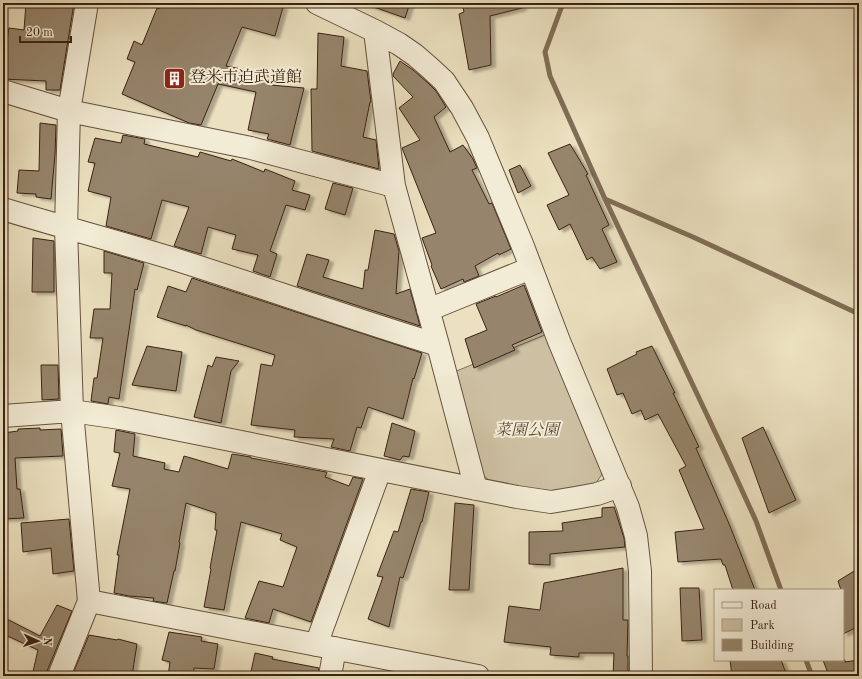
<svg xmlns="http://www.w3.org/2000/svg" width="862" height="679" viewBox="0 0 862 679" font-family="'Old Standard TT','Noto Serif JP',serif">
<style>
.green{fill:#cdc0a2;stroke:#84715a}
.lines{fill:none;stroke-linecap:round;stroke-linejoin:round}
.stream{stroke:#806d56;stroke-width:5}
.building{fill:#96856c;stroke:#3a2212;filter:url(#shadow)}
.minor-casing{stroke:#66523d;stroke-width:24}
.minor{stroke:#f2ebd5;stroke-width:22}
.labels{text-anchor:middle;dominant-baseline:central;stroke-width:4;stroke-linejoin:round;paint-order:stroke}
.poi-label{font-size:16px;fill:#3a2212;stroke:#f2ebd5;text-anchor:start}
.park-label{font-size:16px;font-style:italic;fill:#5f4a36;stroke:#f2ebd5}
</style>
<defs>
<filter id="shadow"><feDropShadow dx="4.5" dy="2.5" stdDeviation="1" flood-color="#0004"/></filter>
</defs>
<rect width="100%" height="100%" fill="#ebe0bf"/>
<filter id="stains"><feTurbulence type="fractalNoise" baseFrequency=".005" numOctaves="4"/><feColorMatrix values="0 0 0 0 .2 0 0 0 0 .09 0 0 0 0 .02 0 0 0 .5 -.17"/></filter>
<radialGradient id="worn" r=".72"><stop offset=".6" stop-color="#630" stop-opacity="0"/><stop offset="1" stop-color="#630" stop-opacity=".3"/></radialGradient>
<path class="green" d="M547,334L602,468V474L596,483L562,491L537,490L500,483L489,480L482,474L454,372Z"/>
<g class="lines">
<path class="stream" d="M563,3L545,52L550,76L605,199L724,451L756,521L781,590
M605,199L693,237L859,314
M806,660L812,676"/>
</g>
<path class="building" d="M26,3H74L60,90H46V81L3,79V56L4,41H7L9,28L24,30Z
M161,3H274L283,7L275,36L242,27L226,66L272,75L271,85L304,88L290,145L267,139L269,134L248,130L256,92L218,84L201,125L189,123L122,94L135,62L127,59L134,41L142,45L157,8L159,9Z
M368,3H410L405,18L368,5Z
M462,3H522V8L490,16L491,65L469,70L459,14L464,12Z
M318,33L344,37L341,66L367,71L371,102H370L363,137L376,140L379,169L312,151L311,89H317Z
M400,61L413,70L428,83L436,91L446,107L434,117L450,152L463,145L473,159L477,168L472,170L489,204L492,203L511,249L499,255L498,253L475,266L479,276L464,282L463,279L441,289L431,266L432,265L422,238L436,233L402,148L420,140L399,108L413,97L393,76V74Z
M40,123L56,125L55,154L51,199L36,197V194L17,193L19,170L39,171Z
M123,135L145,139L144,144L198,157L200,152L231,161L232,159L264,172L265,169L295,181L292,190L310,195L305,210L286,205L270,251L277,254L270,277L253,271L258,255L232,249L236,235L208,227L201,254L174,246L189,207L162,200L151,239L106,226L111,197L88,191L95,163L88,162L95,138L121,143Z
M570,144L588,174L586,175L609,225L602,229L617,262L600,269L592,257L587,260L570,224L559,230L547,205L569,195L548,153Z
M520,165L531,186L518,193L509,170Z
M333,183L353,188L345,215L325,209Z
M375,230L394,234L399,251L396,294L410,289L420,326L297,286L307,254L329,260L323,277L363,289L365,270H368Z
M33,238L54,241V292H32Z
M104,251L144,263L137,290L135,289L119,399L109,397L108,404L91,401L94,378H97L103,338H90L94,309H110L112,273H104Z
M192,278L201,281L422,353L414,379L413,378L403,419L368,407L361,428L357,427L350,451L331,447L334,439L294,437L295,430L251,425L261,364L272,366L275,355L196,330L186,325V326L157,317L168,286L186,292Z
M524,285L542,332L512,345L515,350L474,368L465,339L487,330L476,304L496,296V297Z
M147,346L182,352L176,391L132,385Z
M652,346L675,393H673L699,447L696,448L730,526L755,590H733L725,565H723L721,559L678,562L675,532L704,529L679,470L686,466L658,414L645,420L641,410L632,414L623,393L617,395L607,369L637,354L636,352Z
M216,357L239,361L231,371L221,423L194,417L208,365L212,367Z
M41,365H58L59,399L42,400Z
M392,423L415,431L409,457L403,456L400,460L384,456Z
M763,427L796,500L769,513L742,438Z
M40,428V430L61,429L63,456L15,458L17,489H20L24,518L3,519V433L18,431V429Z
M116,430L135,434L133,456L165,463L164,469L179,472L184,456L228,469L232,454L251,457V458L326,472H327L325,477L349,486L353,477L363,479L311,622L273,609L269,623L245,618L259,581L283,587L297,547L280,540L282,534L241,522L231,571L224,610L204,607L211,569L210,568L217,530H215L216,513L186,503L179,542L180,543L175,571H174L167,603L153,601L154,598L129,596L114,593L119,555H117L130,489L112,486L120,453L114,452Z
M411,489L429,492L422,522H421L403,578L400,577L389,627L368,619L383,577L377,576L394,531L398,532Z
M455,503L474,505L469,590H449Z
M614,507L624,538L625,547L550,554V565L529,564V532L563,531L562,523L602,517V508Z
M69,519L74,571L53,574L51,548L23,552L21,523Z
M623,568V620H628L627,656H628V676H613L614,653H579V657L550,655L551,647L504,642L509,606L540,610L544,583Z
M859,568V626L843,634V590H841L838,581Z
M680,588H699L702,640L682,641Z
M57,605L72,611L47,671V676H32L38,650L3,634V617L40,636Z
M169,632L202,637L201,641L218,644L214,669L194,668L193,676H168L170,662L162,660Z
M89,635L117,640L118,639L137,644L132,676H72Z
M255,653L273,657L272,659L319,668L318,676H250Z
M730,660H781L787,676H732Z
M823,660H845V662L859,660V676H829Z"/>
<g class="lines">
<defs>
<path id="minor" d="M87,3L69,111L66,228L72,411L89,601L478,676
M317,3L375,31L399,44L415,55L430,68L444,81L462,108L478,138L522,244L559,341L628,507L636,536L640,571L641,676
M375,31L394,186L438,345L476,489
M3,91L69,111L251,148L394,186
M3,209C59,226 115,241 171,258C260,286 349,318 438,345
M428,310L531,268
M3,416L72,411L120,418L517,497L551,502L575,498L597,494L620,486
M316,645L380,470
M59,676L89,601
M330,676L335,648"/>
</defs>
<use href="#minor" class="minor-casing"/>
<use href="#minor" class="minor"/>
</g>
<defs>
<symbol id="building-square" viewBox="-11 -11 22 22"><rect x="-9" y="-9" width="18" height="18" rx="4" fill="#8f2418" stroke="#f2ebd5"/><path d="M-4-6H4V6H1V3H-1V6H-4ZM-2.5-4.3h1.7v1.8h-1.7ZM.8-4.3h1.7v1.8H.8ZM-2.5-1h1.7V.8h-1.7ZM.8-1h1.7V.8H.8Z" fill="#fff"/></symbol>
</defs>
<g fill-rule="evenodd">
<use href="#building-square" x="162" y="66" width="25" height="25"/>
</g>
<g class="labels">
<g class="poi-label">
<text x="190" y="78">登米市迫武道館</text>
</g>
<g class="park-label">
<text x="527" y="431">菜園公園</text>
</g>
</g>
<rect width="862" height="679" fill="none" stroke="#ebe0bf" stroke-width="16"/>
<rect x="4" y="4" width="854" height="671" fill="none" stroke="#3a2212" stroke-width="2"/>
<rect x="8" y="8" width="846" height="663" fill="none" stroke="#3a2212"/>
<rect x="714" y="589" width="130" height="72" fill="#f2ebd5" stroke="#a89b87"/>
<rect x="722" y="602" width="20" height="6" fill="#f2ebd5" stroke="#a89b87"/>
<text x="750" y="609" font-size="12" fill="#3a2212">Road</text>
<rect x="722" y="619" width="20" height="12" fill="#cdc0a2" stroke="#a89b87"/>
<text x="750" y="629" font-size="12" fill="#3a2212">Park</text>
<rect x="722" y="639" width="20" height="12" fill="#96856c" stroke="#a89b87"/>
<text x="750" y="649" font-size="12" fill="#3a2212">Building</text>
<g transform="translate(38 641) rotate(93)" stroke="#f2ebd5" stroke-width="3" paint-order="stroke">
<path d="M0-3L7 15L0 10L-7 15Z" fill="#3a2212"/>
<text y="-6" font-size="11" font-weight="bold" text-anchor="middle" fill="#3a2212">N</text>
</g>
<path d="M20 36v6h51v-6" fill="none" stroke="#3a2212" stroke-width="2"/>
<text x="26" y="36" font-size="12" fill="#3a2212" stroke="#f2ebd5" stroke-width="3" paint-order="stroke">20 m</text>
<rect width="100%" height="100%" filter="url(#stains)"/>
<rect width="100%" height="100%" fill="url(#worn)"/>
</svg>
